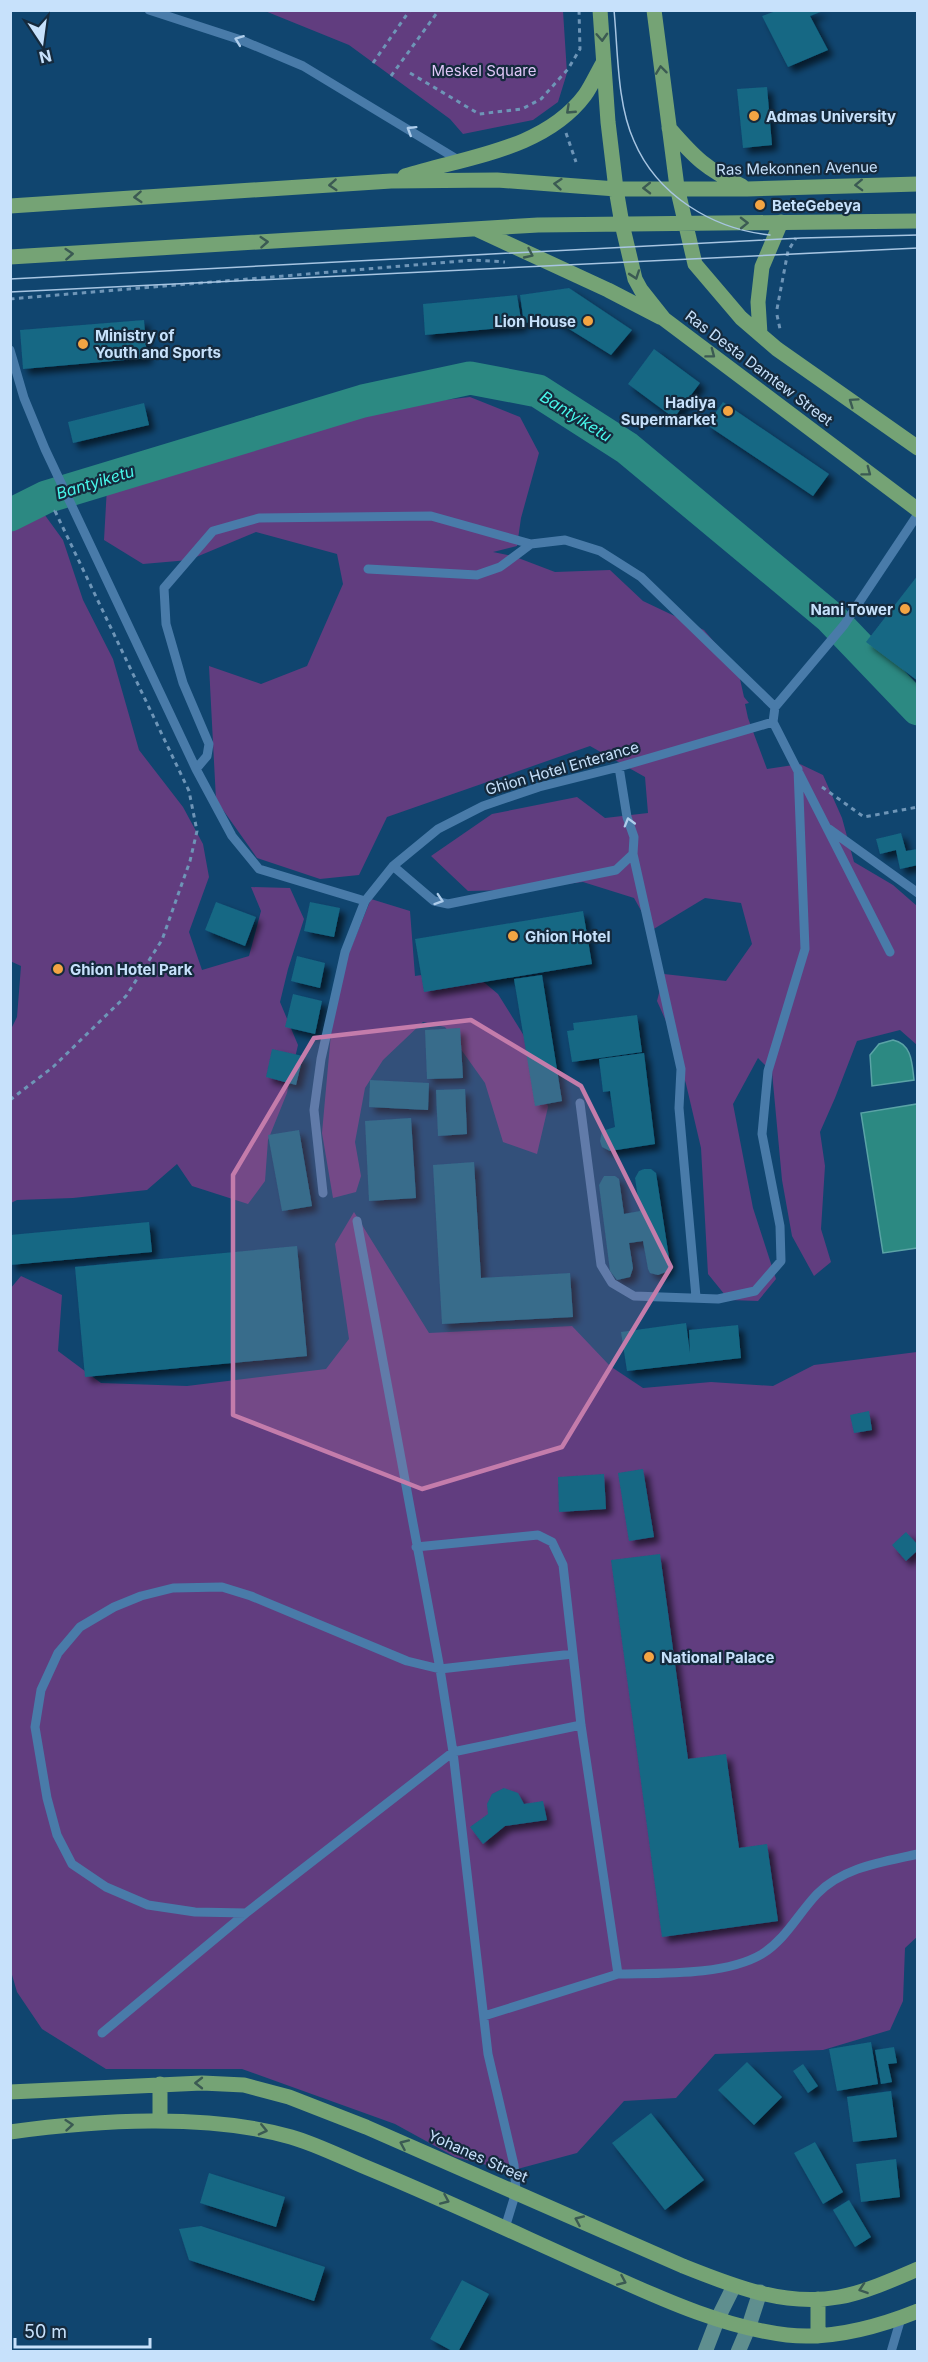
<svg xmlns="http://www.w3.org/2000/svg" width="928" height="2362" viewBox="0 0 928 2362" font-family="Inter,sans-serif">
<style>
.green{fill:#613d7f}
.water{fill:#2c8982;stroke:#5aa3a6;stroke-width:1.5}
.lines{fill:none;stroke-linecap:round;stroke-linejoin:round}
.river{stroke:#2c8982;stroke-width:33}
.building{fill:#156784;filter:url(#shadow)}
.path{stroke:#6e95b7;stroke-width:3;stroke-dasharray:4.5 4.5;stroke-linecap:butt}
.service{stroke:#497ba9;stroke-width:9}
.secondary{stroke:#5f8f8f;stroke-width:15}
.primary{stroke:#75a375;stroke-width:15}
.tram{stroke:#a7c5e2;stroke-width:1.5}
.oneway{stroke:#3b5a53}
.oneway2{stroke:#aecdeb}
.marked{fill:#c47cab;fill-opacity:0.2;stroke:#c47cab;stroke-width:4.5;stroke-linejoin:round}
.poi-dot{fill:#f3a443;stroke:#152a3d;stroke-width:2}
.labels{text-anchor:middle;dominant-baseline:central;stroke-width:4.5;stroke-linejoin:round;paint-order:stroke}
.park-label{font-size:15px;fill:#dfc7f7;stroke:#152a3d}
.poi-label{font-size:15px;font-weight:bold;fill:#c7e1fb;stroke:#152a3d;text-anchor:start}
.street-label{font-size:15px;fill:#c7e1fb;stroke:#152a3d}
.water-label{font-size:16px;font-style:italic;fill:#48f7ea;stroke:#152a3d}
</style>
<defs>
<filter id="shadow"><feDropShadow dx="5.5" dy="5.5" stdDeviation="3" flood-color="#0009"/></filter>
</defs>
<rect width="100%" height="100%" fill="#10456f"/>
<path class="green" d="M265,11H563L567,73L558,102L533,120L463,134L450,119L349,45Z
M470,397L520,417L539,453L521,518L517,546L493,552L513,556L555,572L610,570L643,601L704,630L738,670L744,697L749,703L745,704L748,718L767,769L800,764L823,775L842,818L854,862L893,885L917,906V1045L900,1030L857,1041L835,1098L820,1132L825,1166L821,1229L831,1262L814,1276L792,1236L782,1180L772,1072L758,1058L733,1104L753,1208L776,1279L758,1301L729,1300L708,1274L701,1148L686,1084L670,1030L657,1001L664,974L726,981L752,944L741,903L705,898L652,930L634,898L583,882L514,890L468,891L431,856L492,814L577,797L605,818L648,813L645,777L590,746L387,817L359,875L320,879L257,858L216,800L209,666L261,684L307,666L343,584L337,554L256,532L189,560L143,564L104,540L107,487L161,469L238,435L394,406Z
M31,496L63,540L83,600L113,659L139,750L183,807L203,844L209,877L189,932L202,970L249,956L261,911L251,887L290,888L304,919L288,969L280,1002L298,1045L287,1093L268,1140L265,1181L248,1204L192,1186L177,1164L147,1190L73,1198L17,1200L11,1203L10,1031L17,1017L21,966L10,961V502Z
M371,899L410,911L415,976L467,968L498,994L531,1047L548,1107L537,1154L503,1142L485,1083L445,1027L423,1022L383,1060L365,1088L355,1142L361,1176L356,1192L333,1198L322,1133L333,1011L348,955Z
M354,1212L429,1333L572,1326L610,1366L643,1388L711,1382L773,1386L814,1365L917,1352L918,1936L905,1948L903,2001L890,2030L823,2050L715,2054L676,2098L624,2101L577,2153L510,2171L455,2157L395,2124L242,2069H106L42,2029L17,1992L10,1968V1289L21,1276L62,1295L58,1351L101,1383L187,1386L326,1369L349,1339L335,1244Z"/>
<path class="water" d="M893,1040C912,1044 912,1063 914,1080L872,1086L870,1055L879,1044Z
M917,1104V1248L883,1253L861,1113Z"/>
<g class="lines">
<path class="river" d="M10,515L46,497L363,401L470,378L538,391L627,448L830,617L918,709"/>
</g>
<path class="building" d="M776,11H823L810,16L828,50L788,67L762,16Z
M767,87L772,145L743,148L737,89Z
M569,288L632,330L611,355L553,319L524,323L520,295Z
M517,295L522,326L425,335L423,304Z
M144,320L147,358L23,369L20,330Z
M654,349L700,383L674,418L628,384Z
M723,402L829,474L813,496L707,425Z
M144,403L149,425L73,443L68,422Z
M918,575V681L866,642Z
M901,833L906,851L918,849V865L900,869L896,850L880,854L876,839Z
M216,902L256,917L245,946L205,930Z
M310,902L340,908L334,937L304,931Z
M583,911L592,964L424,992L415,939Z
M297,956L325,963L320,988L291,981Z
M542,975L562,1101L535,1106L514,979Z
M293,994L322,1001L315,1034L285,1027Z
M637,1015L642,1052L572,1062L567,1031L574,1030L573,1023Z
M460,1028L463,1078L427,1079L425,1030Z
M272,1049L303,1056L296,1085L266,1077Z
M644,1053L655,1144L610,1151L602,1147L600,1141L602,1131L615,1127L610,1091L603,1092L599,1059Z
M370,1080L429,1083L428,1110L369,1107Z
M465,1089L467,1134L438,1136L436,1090Z
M411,1118L416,1198L369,1201L365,1121Z
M299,1130L312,1206L282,1211L268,1135Z
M474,1162L481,1278L570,1273L573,1317L442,1324L433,1165Z
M644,1169H651L656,1173L670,1264L666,1272L658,1275L650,1273L648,1269L643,1241L629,1243L633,1268L630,1277L617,1280L610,1271L599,1185L604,1176H615L619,1179L624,1214L640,1211L635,1178L639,1171Z
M149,1222L152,1252L10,1265V1235Z
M297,1246L307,1356L85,1377L75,1267Z
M686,1323L690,1353L689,1330L738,1325L741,1358L627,1371L621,1332Z
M869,1411L872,1430L854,1433L850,1415Z
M643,1469L654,1537L629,1541L618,1473Z
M604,1474L606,1509L559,1512L558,1477Z
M906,1532L918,1545V1550L906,1561L892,1545Z
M660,1554L688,1759L726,1754L739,1848L767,1844L778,1921L662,1937L611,1560Z
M504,1788L518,1793L524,1804L543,1801L547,1820L505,1826L483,1844L470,1827L488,1814L487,1804L492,1794Z
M871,2042L878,2084L837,2091L829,2049Z
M894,2047L897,2063L888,2064L892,2082L881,2084L875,2050Z
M747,2062L782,2097L754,2125L718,2090Z
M803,2064L818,2086L808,2093L793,2071Z
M891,2091L897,2137L853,2142L847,2097Z
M651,2113L704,2180L665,2210L612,2143Z
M815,2142L843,2192L823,2204L794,2153Z
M896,2159L900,2197L861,2202L856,2164Z
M209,2173L285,2197L276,2227L200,2203Z
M849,2200L871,2237L855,2247L833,2210Z
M201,2226L325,2267L314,2301L189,2260L179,2229Z
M462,2280L489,2294L458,2352H454L430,2339Z"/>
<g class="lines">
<path class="path" d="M373,63L410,10
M410,73L479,114L522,109L541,99L551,88L568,69L580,49L579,10
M391,76L439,10
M566,133L576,162
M10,299L474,260L505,262
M777,309L788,251L796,238
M777,315L780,329
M822,787L864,817L918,807
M10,1100L53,1067L126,996L162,940L190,861L197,831L189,791L55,511L58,510"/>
<path class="service" d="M149,10L241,40L303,66L460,161
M10,350L24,398L45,449L196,769L232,836L259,869L365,901
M368,569L477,575L500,567L531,544L565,540L600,551L641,577L775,707
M773,722L890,952
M196,769L207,756L209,744L183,683L166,624L164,588L213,531L259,518L431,516L531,544
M829,829L918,893
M633,854L681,1069L679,1108L696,1297
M393,866L434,901L448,904L616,870L633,854L634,837L627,817L619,767
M580,1103L601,1265L612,1283L634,1296L718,1299L755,1291L781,1261L780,1226L762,1134L768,1071L805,949L798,769
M323,1193L314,1110L321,1059L345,952L365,901L393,866L438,829L483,806L539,787L619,767L773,722L775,707L844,625L918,514
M357,1221L440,1669L453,1752L488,2054L514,2165L516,2192L505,2228
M416,1547L538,1535L552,1542L563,1565L581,1725L618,1974L484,2016
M246,1913L195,1912L148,1905L106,1887L72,1864L57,1835L47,1798L35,1727L41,1690L58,1653L80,1627L114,1607L141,1596L173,1588L222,1587L251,1596L407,1661L440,1669L573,1654
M618,1974C660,1973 725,1976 762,1954C786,1939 798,1914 817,1894C843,1867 883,1862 918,1854
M102,2033L246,1913L453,1752L581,1725
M891,2352L901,2318"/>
<path class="secondary" d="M705,2352L718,2318L734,2286
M738,2352L749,2326L760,2292"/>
<path class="primary" d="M600,10L608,122L616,189L622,224L635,279L641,290L664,319L918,510
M654,10L677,187L695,264L741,318L777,349L918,448
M669,128C695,158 706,169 742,186
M405,176C465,157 544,150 585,95C592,85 597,73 603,63
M10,206L391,181L497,180L616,189H747L918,184
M476,229L608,290L660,317
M10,257L538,225L918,221
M760,334L758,302L762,267L781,222
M160,2084V2121
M10,2092L202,2083L244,2085L289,2097L366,2127L683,2266C733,2286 785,2307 839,2297C863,2293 895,2279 918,2269
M10,2132C96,2120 208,2113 291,2137C319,2145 347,2160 375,2171C454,2204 532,2241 611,2276C666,2301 727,2328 787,2335C831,2340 878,2327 918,2311
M818,2336V2299"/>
<path class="tram" d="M614,10C618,51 617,104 634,141C657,195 712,229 770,235
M10,279L802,238L918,235
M10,292L918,248"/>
</g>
<defs><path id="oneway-chevron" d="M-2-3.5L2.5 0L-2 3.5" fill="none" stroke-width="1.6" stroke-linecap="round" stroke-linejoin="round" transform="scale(1.5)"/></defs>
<g class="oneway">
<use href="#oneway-chevron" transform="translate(602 37) rotate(87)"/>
<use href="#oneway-chevron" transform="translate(661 70) rotate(-97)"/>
<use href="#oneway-chevron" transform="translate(570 110) rotate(137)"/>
<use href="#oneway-chevron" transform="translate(558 184) rotate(-175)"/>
<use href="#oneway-chevron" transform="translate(333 185) rotate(176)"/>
<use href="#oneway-chevron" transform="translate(859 185) rotate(178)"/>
<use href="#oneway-chevron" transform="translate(647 188) rotate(179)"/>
<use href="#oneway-chevron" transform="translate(138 197) rotate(176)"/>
<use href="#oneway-chevron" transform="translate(744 223) rotate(-1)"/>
<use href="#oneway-chevron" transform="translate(264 242) rotate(-4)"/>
<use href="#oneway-chevron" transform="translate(69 254) rotate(-4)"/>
<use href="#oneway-chevron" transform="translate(529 254) rotate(25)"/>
<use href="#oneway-chevron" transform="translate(635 275) rotate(71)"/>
<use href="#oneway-chevron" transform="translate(711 354) rotate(37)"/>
<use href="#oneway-chevron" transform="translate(853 402) rotate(-145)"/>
<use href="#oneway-chevron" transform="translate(867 472) rotate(37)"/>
<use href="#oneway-chevron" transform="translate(199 2083) rotate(180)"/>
<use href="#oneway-chevron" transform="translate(69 2125) rotate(-5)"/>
<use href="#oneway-chevron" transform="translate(263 2130) rotate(13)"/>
<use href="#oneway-chevron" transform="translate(404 2144) rotate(-156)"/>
<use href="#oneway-chevron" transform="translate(445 2200) rotate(24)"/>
<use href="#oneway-chevron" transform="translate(579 2220) rotate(-156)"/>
<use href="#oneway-chevron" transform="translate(622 2281) rotate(24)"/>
<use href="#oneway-chevron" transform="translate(863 2289) rotate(161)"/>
</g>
<g class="oneway2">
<use href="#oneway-chevron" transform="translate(239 40) rotate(-159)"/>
<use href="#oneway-chevron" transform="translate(411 130) rotate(-148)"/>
<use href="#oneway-chevron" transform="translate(629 822) rotate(-106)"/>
<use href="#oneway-chevron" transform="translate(439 900) rotate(18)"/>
</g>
<path class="marked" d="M471,1020L581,1086L671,1267L562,1447L422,1489L233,1415V1175L314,1038Z"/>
<g class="poi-dot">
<circle cx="754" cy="116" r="6"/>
<circle cx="760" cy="205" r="6"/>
<circle cx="588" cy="321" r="6"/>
<circle cx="83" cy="344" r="6"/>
<circle cx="728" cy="411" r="6"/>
<circle cx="905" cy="609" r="6"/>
<circle cx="513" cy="936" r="6"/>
<circle cx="58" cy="969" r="6"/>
<circle cx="649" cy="1657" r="6"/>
</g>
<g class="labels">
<g class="park-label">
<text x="484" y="70">Meskel Square</text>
</g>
<g class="poi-label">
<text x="766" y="116">Admas University</text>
<text x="772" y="205">BeteGebeya</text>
<text x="576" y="321" text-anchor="end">Lion House</text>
<text x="95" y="335">Ministry of<tspan x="95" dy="17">Youth and Sports</tspan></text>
<text x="716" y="402" text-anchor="end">Hadiya<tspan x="716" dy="17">Supermarket</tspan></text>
<text x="893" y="609" text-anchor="end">Nani Tower</text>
<text x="525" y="936">Ghion Hotel</text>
<text x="70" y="969">Ghion Hotel Park</text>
<text x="661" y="1657">National Palace</text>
</g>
<g class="street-label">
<text transform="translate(797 168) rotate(-1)">Ras Mekonnen Avenue</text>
<text transform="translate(759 368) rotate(37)">Ras Desta Damtew Street</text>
<text transform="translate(562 768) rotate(-16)">Ghion Hotel Enterance</text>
<text transform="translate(478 2156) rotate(24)">Yohanes Street</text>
</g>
<g class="water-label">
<text transform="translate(576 416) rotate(32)">Bantyiketu</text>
<text transform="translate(95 482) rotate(-17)">Bantyiketu</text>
</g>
</g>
<rect width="928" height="2362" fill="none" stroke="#c7e1fb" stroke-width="24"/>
<g transform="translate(42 42) rotate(167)" stroke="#152a3d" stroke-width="4.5" paint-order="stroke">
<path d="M0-4.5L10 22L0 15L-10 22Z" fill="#c7e1fb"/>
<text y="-9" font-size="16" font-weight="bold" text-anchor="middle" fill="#c7e1fb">N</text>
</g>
<path d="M15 2338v9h135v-9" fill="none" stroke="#c7e1fb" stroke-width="3"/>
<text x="24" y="2338" font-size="18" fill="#c7e1fb" stroke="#152a3d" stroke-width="4.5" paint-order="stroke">50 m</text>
</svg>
